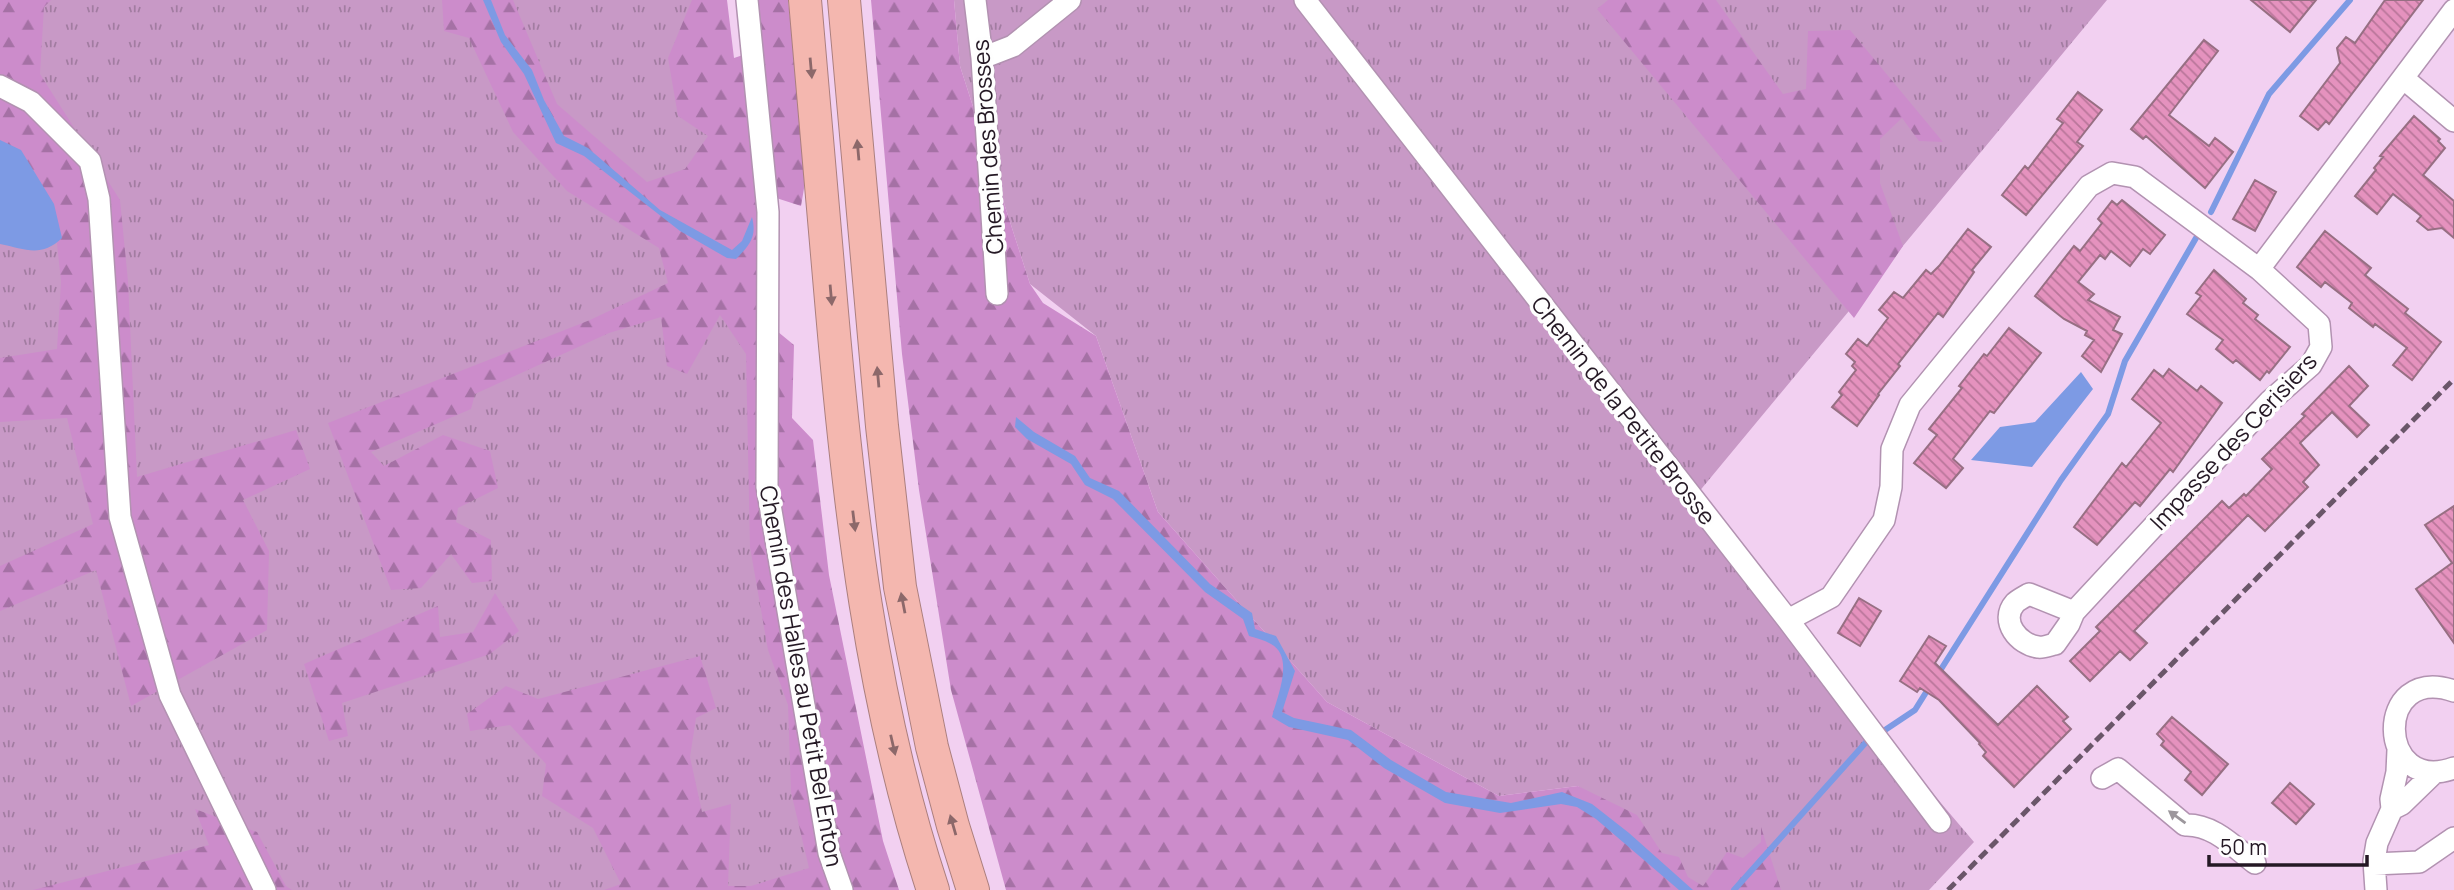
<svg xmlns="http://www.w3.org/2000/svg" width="2454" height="890" viewBox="0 0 2454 890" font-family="Manrope,sans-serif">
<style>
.grass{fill:url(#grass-tufts)}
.forest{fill:url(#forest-firs)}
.water{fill:#7d9ae4}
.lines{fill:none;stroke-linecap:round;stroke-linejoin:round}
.stream{stroke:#7d9ae4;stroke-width:6}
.building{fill:url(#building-back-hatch);stroke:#976f83;stroke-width:2}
.minor-casing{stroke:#b292b1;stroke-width:24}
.highway-casing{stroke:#ab7f7e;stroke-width:34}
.minor{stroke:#fff;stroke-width:21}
.highway{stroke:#f4b7af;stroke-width:32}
.rail{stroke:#6a5669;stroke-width:5;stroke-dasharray:10 5;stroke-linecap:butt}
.oneway{fill:#8c686a}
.oneway2{fill:#9c979c}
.labels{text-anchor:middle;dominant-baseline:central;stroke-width:7;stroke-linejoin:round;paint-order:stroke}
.street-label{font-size:23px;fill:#241824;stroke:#fefefe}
</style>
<defs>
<pattern id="grass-tufts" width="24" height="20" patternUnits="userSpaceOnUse" patternTransform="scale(1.75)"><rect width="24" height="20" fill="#c899c6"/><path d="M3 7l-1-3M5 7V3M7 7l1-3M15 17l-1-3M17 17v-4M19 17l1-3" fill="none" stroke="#a27ca1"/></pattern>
<pattern id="forest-firs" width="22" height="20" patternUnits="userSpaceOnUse" patternTransform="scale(1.75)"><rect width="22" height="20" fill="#cc8ccb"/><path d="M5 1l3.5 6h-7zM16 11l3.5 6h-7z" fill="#a571a5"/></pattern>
<pattern id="building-back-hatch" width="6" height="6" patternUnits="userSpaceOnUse" patternTransform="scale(1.75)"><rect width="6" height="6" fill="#e592be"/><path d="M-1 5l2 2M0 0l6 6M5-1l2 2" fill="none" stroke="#b9769a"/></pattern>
</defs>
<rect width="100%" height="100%" fill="#f2d0f1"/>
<path class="grass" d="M0,0H717L817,890H0Z
M954,0H2107L1688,505L1974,842L1929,890H1700L1578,786L1499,796L1327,702L1158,512L1096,336L1030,284L960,66Z"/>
<path class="forest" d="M0,0H51L44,7L40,74L120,200L128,281L137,477L296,430L310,469L243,500L269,551L267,630L131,706L96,570L0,611V566L93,524L67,418L0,422V358L57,349L61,282L55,224L0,154Z
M442,0H513L557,104L647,182L685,169L708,136L678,116L668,58L692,0H727L734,58L743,55L741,0H788L807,171L801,206L764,194L761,318L794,345L792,418L813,440L829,575L883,841L899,890H604L621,884L593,828L542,796L546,764L510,725L470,731L467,714L506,686L538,699L700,656L716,708L696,718L690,757L702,812L731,804L728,886H751L809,868L791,792L788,705L768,650L750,547L746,354L720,315L687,374L667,366L661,317L609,333L475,394L471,409L371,452L384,466L443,435L490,451L498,488L458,508L456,522L491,540L492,581L472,583L451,554L421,588L391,590L328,423L590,320L668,283L659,248L567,191L513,132L469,38L444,31Z
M871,0H954L960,66L1030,284L1043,303L1096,336L1158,512L1327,702L1499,796L1578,786L1637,815L1662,853L1679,857L1688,877L1703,886L1727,852L1743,858L1761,842V827L1781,890H1006L951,690L919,490L902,354Z
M1608,0H1716L1783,94L1806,89L1808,31L1850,30L1943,142L1919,141L1902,118L1880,139V183L1903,246L1854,318L1597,9Z
M495,593L519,631L490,654L342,703L348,736L329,741L304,664L438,606L440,637L473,632Z
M195,809L257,832L286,886L292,890H33L209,845Z"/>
<path class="water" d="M483,0H491L505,35L532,70L544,100L564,136L588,148L660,210L732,250L742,241L752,217C757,237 750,245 736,259L727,258L680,231L584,156L556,143L524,74L501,42Z
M0,140L21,150L54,204L62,238C41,258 25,249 0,244Z
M2081,372L2093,389L2032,467L1971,460L2000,427L2035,422Z
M1016,417L1034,432L1075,456L1090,478L1119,491L1210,584L1252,613L1255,629L1276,636L1295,671L1282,712L1294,718L1351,730L1391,760L1446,792L1511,803L1562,792L1592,804L1629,833L1693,890H1679L1596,819L1577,807L1561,804L1500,813L1445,803L1384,768L1348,740L1289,727L1272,717C1277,697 1295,657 1271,644C1264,640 1256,638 1249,636L1243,619L1205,592L1113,499L1085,485L1071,464L1027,439L1015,427Z"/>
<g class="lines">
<path class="stream" d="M2211,212L2269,94L2350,0
M1938,674L2061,480L2108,414L2125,361L2196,238
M1882,732L1915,710L1930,686
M1734,890L1868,740"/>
</g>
<path class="building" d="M2251,0H2316L2290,32Z
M2385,0H2423L2329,124L2326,121L2318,130L2300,116L2340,63L2337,48L2346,37L2355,43Z
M2204,40L2218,51L2169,115L2209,146L2215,138L2233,152L2205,188L2146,136L2143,139L2131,129Z
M2078,92L2102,110L2077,142L2083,146L2026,215L2002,195L2025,166L2028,169L2063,123L2057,119Z
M2414,116L2440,139L2438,141L2445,148L2423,175L2454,201V238L2442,228L2428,230L2417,221L2421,216L2393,194L2377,214L2355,196L2376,170L2374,168L2383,157L2380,156Z
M2255,180L2276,192L2255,231L2233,219Z
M2122,200L2165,235L2150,254L2143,249L2130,266L2111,251L2105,259L2100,255L2078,282L2094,294L2088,300L2120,317L2113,330L2122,334L2101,372L2082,356L2094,340L2085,335L2087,331L2064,319L2035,296L2074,246L2080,251L2102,223L2098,219L2112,201L2117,205Z
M1968,229L1991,247L1972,270L1974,272L1943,317L1938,313L1898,364L1900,366L1878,394L1879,395L1857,426L1832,407L1842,395L1839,392L1856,370L1852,366L1855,362L1846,354L1858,339L1867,346L1888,318L1879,310L1894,292L1903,298L1926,270L1931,274L1939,266Z
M2325,231L2371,268L2365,275L2408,309L2405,313L2441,342L2412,380L2393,365L2407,348L2375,324L2373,327L2349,308L2352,303L2325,282L2321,287L2297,267Z
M2214,270L2246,299L2243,303L2258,315L2255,319L2290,347L2269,373L2267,371L2260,380L2236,360L2233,363L2216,349L2223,340L2187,314L2201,296L2196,293Z
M2009,328L2041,353L1994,413L1990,411L1953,459L1963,468L1946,488L1914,463L1937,435L1929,429L1962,388L1959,386L1984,354L1987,356Z
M2349,366L2368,386L2349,406L2369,425L2357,437L2332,412L2300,443L2319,465L2303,482L2308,487L2265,531L2248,515L2134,631L2147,643L2130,660L2120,651L2090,681L2070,661L2100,631L2096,627L2222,501L2229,508L2244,494L2246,496L2272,469L2262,459L2305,416L2302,414Z
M2169,369L2197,391L2201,386L2222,403L2173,472L2170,469L2140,506L2135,502L2097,545L2074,527L2122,463L2126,467L2161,423L2132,399L2154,370L2163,377Z
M2454,506V643L2416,589L2452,563L2425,525Z
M1859,598L1881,611L1860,646L1838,633Z
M1929,636L1946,646L1935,663L1998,725L2037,686L2068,717L2063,721L2071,729L2014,787L1983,756L1986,752L1979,744L1980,743L1939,700L1920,688L1917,692L1900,681Z
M2172,717L2228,764L2202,795L2185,780L2191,772L2161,745L2164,741L2157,734Z
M2290,783L2314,804L2296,824L2272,803Z"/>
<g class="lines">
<defs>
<path id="minor" d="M747,0L768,212L767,487L829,853L842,890
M975,0L982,58L997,294
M1305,0L1788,620L1940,822
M982,58L1013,46L1070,0
M2403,78L2454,121
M0,86L31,102L90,161L99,199L120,517L170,695L265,890
M2259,269L2454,10
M1788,620L1831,597L1884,520L1891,487L1892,449L1910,405L2089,186L2112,173L2135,177L2259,269L2319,324L2321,347L2311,365L2270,401L2074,612L2069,624L2055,644C2050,645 2043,648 2038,647C2019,645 1999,621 2015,603C2018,600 2024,597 2029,594L2074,612
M2454,691C2373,663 2376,796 2454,768
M2102,778L2118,769L2185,825C2213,824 2233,846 2255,863
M2392,809L2402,804L2435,772
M2374,864L2419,862L2454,838
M2376,890L2374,861L2377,843L2392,809L2391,799L2397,772L2398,750"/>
<path id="highway" d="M805,0C814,104 823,208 832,312C849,507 871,703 933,890
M844,0L882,426L900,587L932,747L953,826L973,890"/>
</defs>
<use href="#minor" class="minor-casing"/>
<use href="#highway" class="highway-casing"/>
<use href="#minor" class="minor"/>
<use href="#highway" class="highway"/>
<path class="rail" d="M1948,890L2454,379"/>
</g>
<defs><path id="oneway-solid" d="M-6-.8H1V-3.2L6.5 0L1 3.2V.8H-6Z" transform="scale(1.75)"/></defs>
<g class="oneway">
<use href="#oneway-solid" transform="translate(811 68) rotate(85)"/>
<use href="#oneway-solid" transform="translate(858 150) rotate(-95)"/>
<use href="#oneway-solid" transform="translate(831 295) rotate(85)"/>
<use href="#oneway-solid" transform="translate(878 377) rotate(-95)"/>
<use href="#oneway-solid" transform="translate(854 521) rotate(83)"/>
<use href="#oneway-solid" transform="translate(903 603) rotate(-101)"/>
<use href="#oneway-solid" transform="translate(893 745) rotate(77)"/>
<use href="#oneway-solid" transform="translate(953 825) rotate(-106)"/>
</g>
<use class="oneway2" href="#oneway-solid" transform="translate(2177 817) rotate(-144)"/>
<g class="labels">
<g class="street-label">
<text transform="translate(987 147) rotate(-94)">Chemin des Brosses</text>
<text transform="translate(1624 410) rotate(52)">Chemin de la Petite Brosse</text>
<text transform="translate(2233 441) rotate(-47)">Impasse des Cerisiers</text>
<text transform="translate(802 676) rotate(80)">Chemin des Halles au Petit Bel Enton</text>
</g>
</g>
<path d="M2209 855v10h158v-10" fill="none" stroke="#241824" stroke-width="3.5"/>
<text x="2220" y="855" font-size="21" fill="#241824" stroke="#fefefe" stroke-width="5" paint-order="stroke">50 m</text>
</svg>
